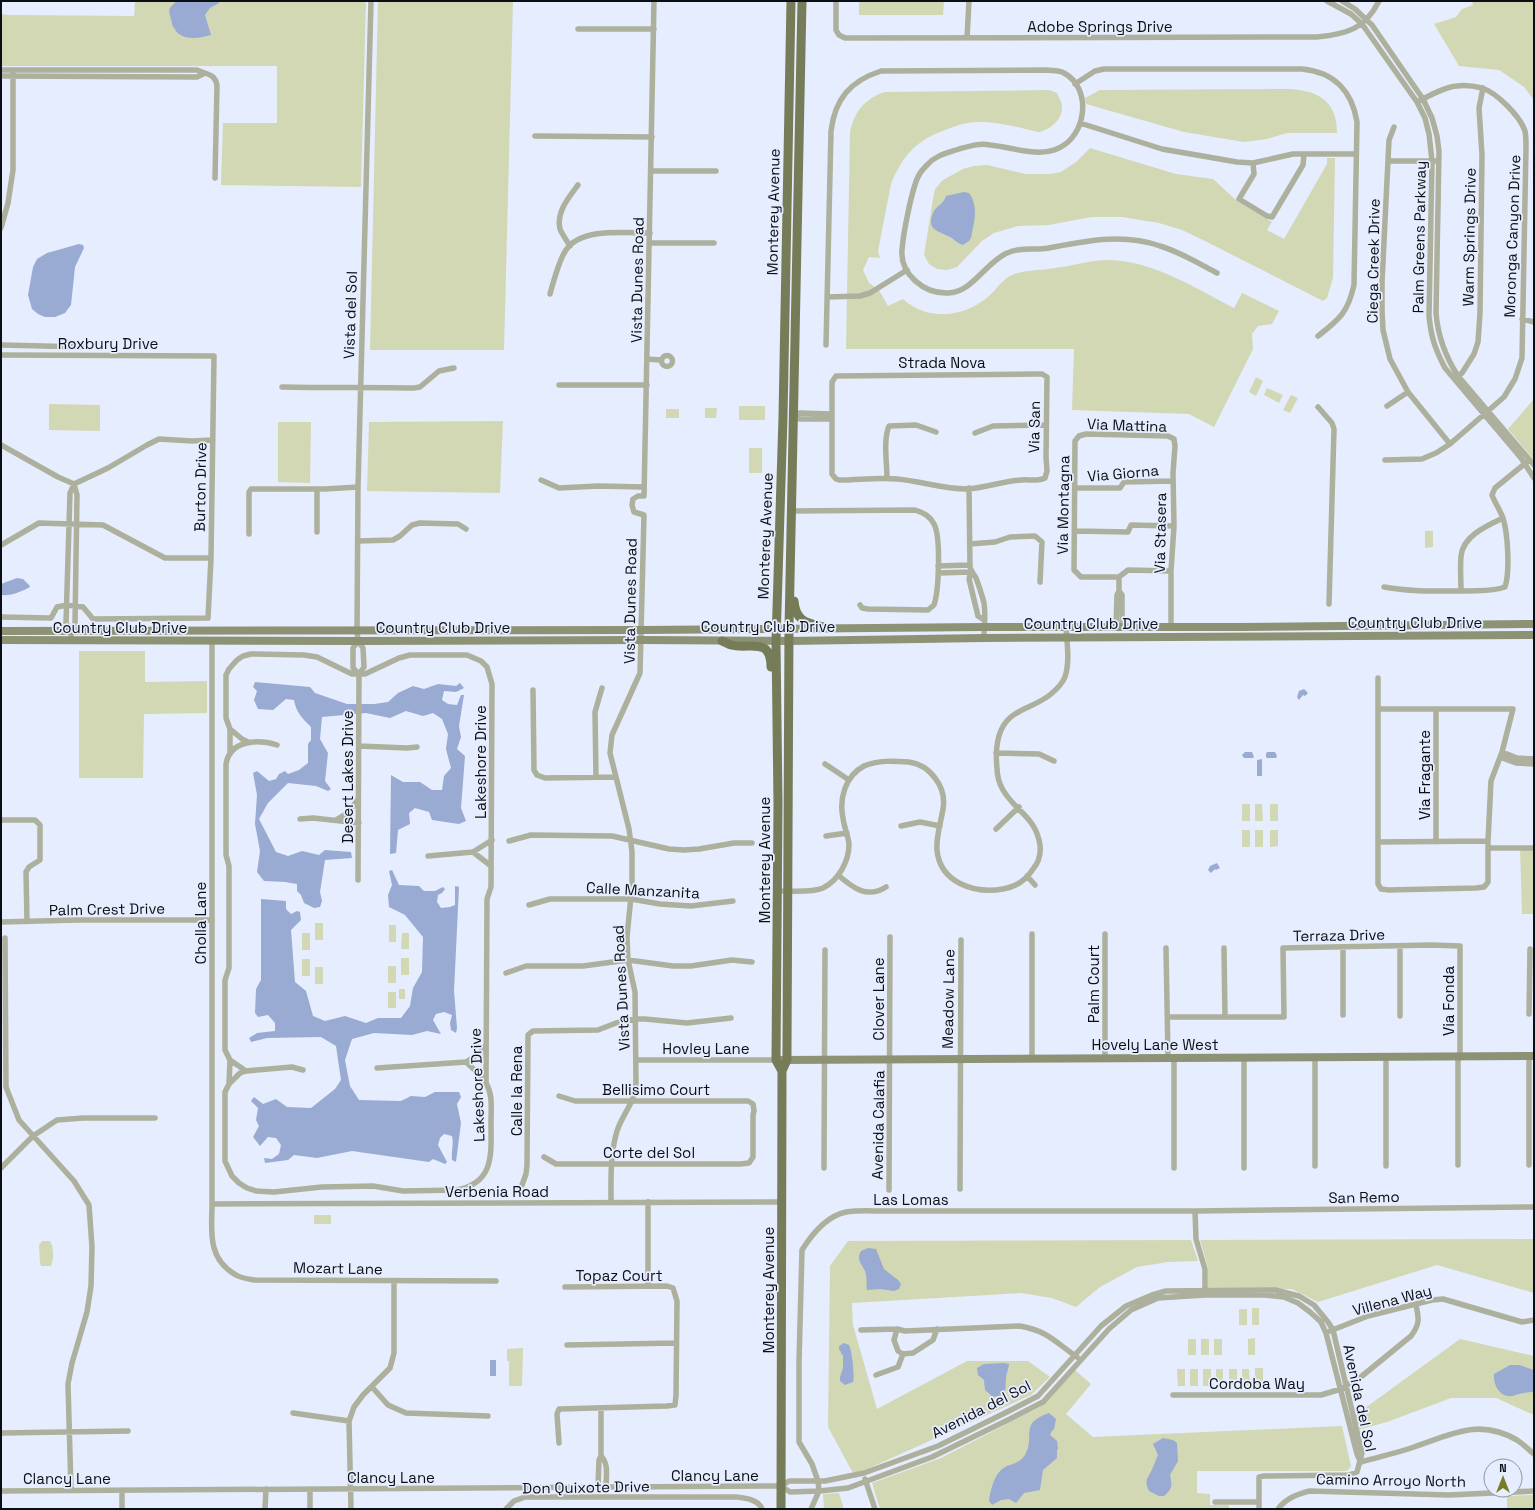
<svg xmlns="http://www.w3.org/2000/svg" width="1535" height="1510" viewBox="0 0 1535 1510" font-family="'Space Grotesk',sans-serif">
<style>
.green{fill:#d2d8b4}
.water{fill:#99aad3}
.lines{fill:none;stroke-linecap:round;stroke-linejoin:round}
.street{stroke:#adb09c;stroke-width:5.5}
.secondary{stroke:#8d9274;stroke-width:8}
.primary{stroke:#777c58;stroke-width:9}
.labels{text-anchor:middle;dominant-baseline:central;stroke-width:3.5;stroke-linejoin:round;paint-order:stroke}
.street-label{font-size:15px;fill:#0c0e15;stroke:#e6edfe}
</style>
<rect width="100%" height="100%" fill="#e6edfe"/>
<path class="green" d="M135,1H366L361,187L221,185L223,123H277V66H1V14L9,15L134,16C135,11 134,6 135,1Z
M378,1H513L504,350H370Z
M859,1H944L943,15H859Z
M1472,1H1534V100L1524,87L1499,70L1459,66L1434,24L1456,17L1462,9L1473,5Z
M1290,89C1320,91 1337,102 1337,133H1287L1267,139L1244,142L1184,132L1086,104L1085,98L1100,90Z
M1049,90L1057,93C1058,96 1060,99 1061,102C1066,117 1051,130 1038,132C1020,128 996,121 978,122C967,122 958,125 948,129C918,139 903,154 891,184L878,251L880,258L869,257L863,270L869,283L879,290L888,306L903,299C928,322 964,317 988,297C995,291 1002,280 1010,276C1025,269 1039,271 1055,268C1073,266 1090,260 1108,260C1154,261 1195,288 1234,308L1242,293L1279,311L1272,324L1258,326L1252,334L1253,349L1214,427L1189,414L1072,410L1074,349H846L850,132C855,111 864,99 885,92Z
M1090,148L1176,174L1213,179L1237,201L1272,222L1267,230L1284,239L1327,164V158H1335L1333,278L1327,298L1323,301L1205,241L1182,230L1159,223L1122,217H1091L1049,225L1018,226L994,233L982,241L957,267L947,270L937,269L929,264L924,255L933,199L935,189L943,180L963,169L974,166L987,165L1026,174H1050L1061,172L1076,162Z
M1256,377L1263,381L1256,396L1249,392Z
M1267,388L1283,395L1279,403L1264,395Z
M1291,395L1298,398L1290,413L1283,410Z
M1534,399V460L1508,429Z
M49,404L100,405V431L49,430Z
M739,406H765V420H739Z
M705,408H717L716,418H705Z
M666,409H679V418H666Z
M503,421L500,493L367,491L369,422Z
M278,422H311L310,483L278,482Z
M749,448H762V473H749Z
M1425,531H1433V547L1425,548Z
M79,651H145V682L207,681V713L144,714L143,778H79Z
M1242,804H1250V821H1242Z
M1255,804H1262L1263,821H1255Z
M1270,804H1278V821H1270Z
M1242,830H1250V847H1242Z
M1255,830H1263V847H1255Z
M1270,830H1278V846L1270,847Z
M1520,848H1534V914H1522Z
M315,923H323V940H315Z
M389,925H396V942H389Z
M302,933H310V950H302Z
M402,933H409V949H401Z
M401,958H409V975H401Z
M302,959H310V976H302Z
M388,966H396V983H388Z
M315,967H323V984H315Z
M399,989H405V999H399Z
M388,992H396V1008H388Z
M314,1215H331V1224H314Z
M1534,1239V1293L1437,1265L1318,1302L1292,1289L1208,1288V1267L1200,1240Z
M1191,1240L1198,1261L1168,1262L1137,1267L1100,1287L1076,1307L1052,1298L1021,1293L852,1303L853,1325L877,1409L967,1361H1028L1050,1377L1031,1395L854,1475L828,1427L830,1266L848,1241Z
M42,1241H50C54,1247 54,1259 51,1266H41L40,1263L39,1245Z
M1252,1308H1259V1325H1252Z
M1239,1309H1247V1325H1239Z
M1255,1338V1355H1248V1339Z
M1188,1339H1196V1355H1188Z
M1201,1339H1209V1355H1201Z
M1214,1339H1222V1355H1214Z
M1460,1339L1534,1356V1415L1496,1398H1451L1387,1422L1358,1430L1354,1416Z
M523,1348L522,1386H509V1361H507V1349Z
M1255,1368H1263V1385H1255Z
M1177,1369H1185V1386H1178Z
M1190,1369H1198V1386H1190Z
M1203,1369H1211V1386H1203Z
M1216,1369H1223V1385L1216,1386Z
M1229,1369H1237V1385H1229Z
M1242,1369H1249L1250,1385H1242Z
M1075,1370L1091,1384L1066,1414L1093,1437L1342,1426L1351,1466L1349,1469L1346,1471H1197V1493L1210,1494V1505H1229V1509H880L872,1483L941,1458L1040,1407Z
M839,1493L844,1509H824L823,1494Z
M1534,1495V1509H1507V1496Z"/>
<path class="water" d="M177,1H218L219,3L210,8L205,15L211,35C200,38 181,42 174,28C172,26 172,23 171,19C168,9 168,9 177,1Z
M964,192L969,193C979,207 974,222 971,238L969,241L963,245C957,243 955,240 950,237C937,231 925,229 934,211C938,205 944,203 946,196Z
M79,244L83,245L84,248L75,267L71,305L65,313L55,317H45L38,314L32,309L28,295L33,267L37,259L47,253Z
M17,578L23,579L29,585L30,587C20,592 12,596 1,595V584Z
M255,682L310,687L315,693L347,704H374L388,702L398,693L413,686L424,689L438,684L456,686L460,683L464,688L456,692L444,691L442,700L448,704L457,705L461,695H464L459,726L461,737L457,749L465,756L461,808L466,821L459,824L432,820L429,812L415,808L409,813L410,824L398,830L396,853L390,854L391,775L403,782H420L432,790H442L444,776L451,768L446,749L448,734L442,719L433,713L423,716L406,711L390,718L366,713L322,717L320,739L328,753L325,781L331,789L328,791L316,786L288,783L268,803L259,819L276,852L288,856L302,851L319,855L325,850L351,852L352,858L325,860L320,892L322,901L320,907L314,908L304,903L301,895L297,891V884L285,882L264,881L257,872L260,851L255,824L257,795L253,773L257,771L269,781L276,779L279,774L285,771L288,774L299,770L308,763V744L311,740V727C302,718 296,712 294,700L286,699L273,710L258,709L254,700L257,691L253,687Z
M1304,689L1308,693L1305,696L1303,695L1299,700L1297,697L1299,691Z
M1245,752H1252L1254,757L1253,758H1244L1242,755Z
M1267,752H1275L1277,756L1276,758H1267L1266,757V754Z
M1262,759V776H1257V760Z
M1217,863L1220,868L1216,870L1215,869L1211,873L1208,870L1210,866Z
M392,870L399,885L419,886L424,891H435L443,887L445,889L442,893L438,895L437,902L441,908L450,907L455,905V886L459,887L454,991L457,1028L456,1033L451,1030L450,1023L452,1015L444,1012L436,1014L433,1020L441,1034L427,1031L412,1035L374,1033L352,1039L345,1060L350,1086L359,1100L401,1101L411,1096L425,1097L435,1092H459L461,1097L457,1104L461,1123L456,1162L452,1160C451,1151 454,1144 452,1136L444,1134L440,1138L438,1145L447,1162L445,1164L433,1159L429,1162L352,1151L317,1158L294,1155L288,1160L265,1163L264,1158L272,1159L279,1154L281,1145L276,1138L268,1137L260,1146L253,1137L259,1126L256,1120L258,1108L251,1101L254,1097L263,1104L276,1099L287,1107L311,1108L335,1089L341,1080L336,1046L321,1037L267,1038L251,1042L249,1038L257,1033L275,1031V1023L268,1015L258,1017L255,1013L256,989L261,980V899L286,901V909L291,914L297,911L300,912L301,920L291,930L295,982L306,991L313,1016L325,1021L345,1016L366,1023L378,1018H401L410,1006L413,988L422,972L423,937L405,915L389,907L388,895L392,885L389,871Z
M868,1248L876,1249L884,1269L898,1280L901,1284L899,1289L894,1291L880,1289L867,1290C866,1285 867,1280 866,1274C864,1265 855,1261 861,1251Z
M844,1343L849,1345C852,1350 855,1377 853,1382L845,1385L840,1381V1377L843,1368V1356L839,1349V1346Z
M490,1360H496V1376H490Z
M1004,1363L1009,1364C1009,1369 1006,1373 1006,1378C1005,1384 1007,1389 1003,1395L993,1397L985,1390L984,1380L978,1375L977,1368L984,1364Z
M1510,1365H1519L1534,1370V1392C1531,1392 1527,1392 1524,1393C1519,1393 1513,1397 1508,1396C1498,1395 1493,1383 1494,1374Z
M1049,1413L1056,1419L1054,1429L1052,1431L1050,1435L1057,1441L1058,1449L1057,1450V1458L1043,1470L1040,1490L1024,1493L1016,1503L1009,1499L1001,1500L992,1505L989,1501C991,1489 994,1472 1007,1466C1013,1464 1021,1462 1025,1455C1036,1435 1018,1424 1049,1413Z
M1163,1438L1173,1440L1177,1443L1178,1461L1170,1475C1172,1484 1173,1489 1164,1496H1159L1149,1491C1143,1479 1149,1478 1153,1467C1155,1463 1156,1459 1158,1455L1153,1444Z"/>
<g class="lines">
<path class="street" d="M836,1V30L839,35L845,38L1317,37C1347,34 1365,29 1379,1
M1327,1L1351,14L1362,24L1417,102L1425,118L1429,134L1432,161L1429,316C1431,337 1435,349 1445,368L1521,458L1534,478
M1342,1L1355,9L1372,25L1423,99L1432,118L1437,136L1439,151L1436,313C1438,337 1445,356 1458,376L1534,465
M578,29H654
M967,38L969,1
M1,70H197C206,74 216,74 217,86L215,178
M1,76L197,77L205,73
M1075,84L1095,71L1104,69H1302C1334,72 1352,91 1357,122L1354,285C1348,312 1340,319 1318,336
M1080,123L1162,149L1237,162L1253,163L1293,154H1356
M1394,127L1389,140L1382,282V310L1383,330L1390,359L1408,392L1450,444
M535,136L652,137
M1388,161H1435
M1253,163L1254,174L1239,199L1267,216L1272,217L1303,165L1304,154
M652,171H716
M1,228L8,203L13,170V74
M650,243H714
M570,246C567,241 562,234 560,229C556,212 569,197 578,185
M550,294C553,283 560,258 566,250C581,227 626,233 650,233
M827,297L860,296L870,293L907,270
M1522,319L1534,322
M1,345L85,347
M826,345L831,131C835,99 850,81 881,71L1046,70C1052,71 1059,70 1064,73C1092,88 1087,135 1059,148C1038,158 1012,147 990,145C979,143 970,146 959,149C948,153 936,155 928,164C925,167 921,171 919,175C912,187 903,235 902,250C900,274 924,294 948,293C972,292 984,265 1005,254C1021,246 1033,251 1049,248C1086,241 1123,233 1160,246C1180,252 1198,263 1217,273
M1,355L214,356L211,558L208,618L93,619L83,607L67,605L57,607L51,618L1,617
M661.5 361a5.5 5.5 0 1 1 11 0a5.5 5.5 0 1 1-11 0Z
M647,359L661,360
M1037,374H1042L1047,377L1046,457L1047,471L1045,478C1037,482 1030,479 1021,480C1003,481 985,488 967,489C942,489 921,481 897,479C878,477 858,480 839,480L836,479L832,474V382L836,376Z
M1455,378L1462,373L1474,354L1478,342L1480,313L1482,155L1479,108L1483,88
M559,385H647
M282,387C326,388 370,387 414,388L420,387L439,371L454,368
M1387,406L1408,392
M1318,407L1332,423L1334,429L1329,604
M794,416L799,413L832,414
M794,416L800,419H832
M975,433L993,426L1046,425
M1,445L58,477L74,484L108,468L147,445L159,439L192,441L213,440
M1385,460L1422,459L1436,453L1450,444L1504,397L1515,379L1522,358L1526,147C1526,142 1526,136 1525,131C1520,116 1497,93 1482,88C1474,86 1465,85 1457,86C1444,87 1429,96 1417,102
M887,478C887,463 883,440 889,426L916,425L936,432
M541,480L559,488L598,486L644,487
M969,488L970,567C971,572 974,574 976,578C979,586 982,595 984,603C986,615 984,625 984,638
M1075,488H1120L1124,482L1173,481
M791,511L915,510C924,513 930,516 934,524C941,537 939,590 934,605L928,610L868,609L862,608L860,605
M1075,531L1128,532L1131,525L1174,526
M317,532V489
M249,534V492L251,489H325L358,487
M358,541L393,540L400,536L412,525L420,523L458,524L466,529
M970,544L995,542L1010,537L1035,536L1042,542L1040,582
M1,545L39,523L103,525L165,558H211
M938,566L970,565
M1171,571L1128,570L1119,577H1081L1074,570L1075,441L1079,436L1086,434L1168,436L1174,439L1175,446L1173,473L1174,526L1171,571V627
M971,572L969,579L978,616L984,620
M938,573L971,572
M1384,587C1411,592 1438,591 1465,591C1478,590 1492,592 1505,587C1510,572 1508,534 1503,518C1500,510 1495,503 1492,495L1495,488L1527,462
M1119,591L1122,595V627
M1461,591C1461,579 1460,567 1461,556C1463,536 1486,526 1503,518
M1116,627L1117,595L1119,591V577
M71,630L66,623L70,493L74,484
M71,640V630L75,624L77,495L74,484
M212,641V1174C212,1185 212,1197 212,1208C211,1235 209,1260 236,1275C241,1278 248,1279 254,1280L496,1281
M358,641L353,648V668L359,674
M1378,678V884L1381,889L1389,890L1476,888L1484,887L1488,882V841
M533,690L534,770L537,775L545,778L616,777
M1379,709H1513L1502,752L1491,781L1488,841L1379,842
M1436,709V842
M230,729L242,739L248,742
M359,746L407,748L417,747
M1502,752L1517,758L1534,759
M996,753L1039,754L1054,761
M230,754V729L226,718V675L229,669L237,660L243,656L251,654L304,655L317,657L352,674H365L399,658L410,655H467L481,661L487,667L492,684L491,887L487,899L486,1083C493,1095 491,1108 491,1122C491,1154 495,1183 456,1190L403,1191L373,1186L322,1187L274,1192L256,1191L247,1188L239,1183L232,1176L225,1161V1092L229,1084L230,1060L225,1050V980L229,968V866L226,855V764C230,740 258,739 277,745
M1500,757L1516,763L1534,764
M825,764L849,780
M596,777L595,712L602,688
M300,819L313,818L359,823
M1,820H35L40,825V860L29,867L26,872L27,922
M336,820L349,812L358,799
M901,826L920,822L940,826
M996,829L1019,807
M826,836L847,833
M509,841L531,835L612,836L669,849L684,850L699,849L734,843H752
M1488,848H1534
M473,852L491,866
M428,856L473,852L492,840
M838,875C853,888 867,899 886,887
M1027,876L1035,885
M358,880L359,674L364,667L363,648L358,641L357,631L358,487L371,1
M778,891C790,891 812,893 823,888C839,880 849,861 849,844C848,835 844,827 843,818C839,799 845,776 864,766C878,760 894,761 909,762C930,765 947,787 943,809C941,822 936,836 937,850C940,883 975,894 1003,889C1016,887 1026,880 1033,869C1039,862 1041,854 1040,845C1036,817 1015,811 1003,790C999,783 997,775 997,768C995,748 997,725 1015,714C1027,706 1039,704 1051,694C1057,689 1062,684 1065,677C1070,662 1067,643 1066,628
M529,905L550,899H631L660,904L691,906L733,901
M1,922L77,920H212
M1032,934V1059
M1105,934V1058
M5,938L6,1087L19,1120L74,1181L89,1205L92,1247L91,1286L87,1312L72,1363L68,1384L71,1490
M1400,946V1016
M1166,948L1168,1058
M1224,948L1225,1017
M506,973L526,966H583L628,960L673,966H691L732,960L752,962
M1529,1014L1530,949
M1343,1015V947
M1168,1017H1284L1283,948L1431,945L1460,946V1056
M1458,1056V1165
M1529,1056V1165
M1386,1057V1166
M230,1060L246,1071
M636,1060H776
M466,1062L480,1075L486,1083
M377,1068L466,1062L480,1053L486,1045
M229,1084L240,1073L246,1071L292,1067L303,1070
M544,1157L556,1164H740L749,1163L753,1157V1115L754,1111L753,1104L748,1101H575L559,1096
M1315,1166V1057
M1,1168L33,1136L57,1120L83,1118H155
M824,1168L825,950
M1174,1168V1058
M1244,1168V1057
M522,1185L526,1174L527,1165L528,1035L533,1031L598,1030L616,1023L635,1019H645L687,1023L731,1018
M960,1189L961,940
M889,1190L890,937
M611,1202C611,1178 610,1155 617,1131C623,1113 635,1103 636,1083L635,992L628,960L627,937L632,886V852L629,829L610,753L612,735L640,673L644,515L634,512L632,505L633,499L638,496H644L654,1
M212,1204L782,1202
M1195,1211L1196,1239L1205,1269V1293
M648,1286V1202
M861,1330L897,1329L905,1331L1020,1326C1048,1331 1055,1342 1077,1357
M1330,1331L1368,1316L1432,1300L1443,1299L1522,1322L1534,1320
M567,1345L676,1343
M903,1354L913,1353L933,1340L937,1329
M876,1375L898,1367L903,1354L898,1351L894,1340L897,1329
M372,1387L388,1405L406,1413L488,1416
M1173,1395H1321L1341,1389L1362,1376L1411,1336C1420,1324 1419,1319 1416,1305
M293,1413L349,1421
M1,1433L128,1431
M559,1443L557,1414L559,1409L667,1406L675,1405L676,1395L677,1301L673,1288L667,1286L565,1287
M601,1456C609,1463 606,1478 606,1487
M1361,1462C1378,1457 1397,1453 1414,1447C1452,1434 1479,1418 1517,1440C1523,1444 1529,1450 1534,1454
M865,1479L875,1509
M781,1486L789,1481H825L864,1473L938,1446L1011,1410L1038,1396L1101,1326L1126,1306L1152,1295L1166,1291L1275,1290L1299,1296L1314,1305L1328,1322L1333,1330L1362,1453L1357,1472L1349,1475L1264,1476L1259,1477V1509
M781,1486L790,1492L819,1491L848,1488L932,1457L1010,1419L1043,1402L1109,1329L1131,1310L1158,1298L1205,1295H1264L1284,1297L1298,1303L1310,1312L1321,1322L1326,1333L1357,1454L1360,1461
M598,1487L599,1460L601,1456V1408
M310,1489V1509
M1,1491L781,1486
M1215,1502H1259
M122,1509V1490
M265,1509L266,1489
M351,1509L349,1421L354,1407L363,1395L390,1368L394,1353V1281
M506,1509L514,1501L525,1497H736C745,1498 758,1499 762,1509
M811,1509L819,1491L818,1481L812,1464L799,1442V1362L802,1250C812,1234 827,1216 846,1212C858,1210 872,1211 884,1211H1195L1534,1207
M1278,1509C1286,1498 1296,1495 1309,1491L1449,1495L1534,1491"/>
<path class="secondary" d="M1,631L640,630L984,627H1239L1534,624
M1,640L358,641L640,640L789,641L984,638L1534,635
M781,1060L1534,1056"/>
<path class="primary" d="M794,601C796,624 809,623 828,628
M722,641C725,642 728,644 731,645C749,650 771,636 771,667
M782,1071L776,1060L778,803L776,641L783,417L791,1
M781,1509L782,1071L787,1060V1049L789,628L802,1"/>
</g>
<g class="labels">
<g class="street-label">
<text x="1100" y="26">Adobe Springs Drive</text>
<text transform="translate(773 212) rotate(-89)">Monterey Avenue</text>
<text transform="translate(1512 236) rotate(-88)">Moronga Canyon Drive</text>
<text transform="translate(1419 237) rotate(-89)">Palm Greens Parkway</text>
<text transform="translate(1469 237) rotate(-89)">Warm Springs Drive</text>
<text transform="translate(1373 261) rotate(-89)">Ciega Creek Drive</text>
<text transform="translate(637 280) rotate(-89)">Vista Dunes Road</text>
<text transform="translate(350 315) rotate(-88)">Vista del Sol</text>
<text x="108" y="343">Roxbury Drive</text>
<text x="942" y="362">Strada Nova</text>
<text transform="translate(1127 425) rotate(2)">Via Mattina</text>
<text transform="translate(1034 427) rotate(-89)">Via San</text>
<text transform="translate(1123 473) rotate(-5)">Via Giorna</text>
<text transform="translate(200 487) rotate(-89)">Burton Drive</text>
<text transform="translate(1063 505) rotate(-89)">Via Montagna</text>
<text transform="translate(1160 533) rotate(-89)">Via Stasera</text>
<text transform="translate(765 536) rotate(-88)">Monterey Avenue</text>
<text transform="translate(630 601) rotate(-89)">Vista Dunes Road</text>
<text x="1415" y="622">Country Club Drive</text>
<text x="1091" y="623">Country Club Drive</text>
<text x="768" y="626">Country Club Drive</text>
<text x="120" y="627">Country Club Drive</text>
<text x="443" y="627">Country Club Drive</text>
<text transform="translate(480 762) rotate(-90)">Lakeshore Drive</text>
<text transform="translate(1424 775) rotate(-90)">Via Fragante</text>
<text transform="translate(347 777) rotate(-90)">Desert Lakes Drive</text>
<text transform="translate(764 860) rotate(-90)">Monterey Avenue</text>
<text transform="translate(643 890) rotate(3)">Calle Manzanita</text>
<text transform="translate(107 909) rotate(-1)">Palm Crest Drive</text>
<text transform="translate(200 923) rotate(-90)">Cholla Lane</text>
<text transform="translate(1339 935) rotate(-1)">Terraza Drive</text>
<text transform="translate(1093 984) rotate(-90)">Palm Court</text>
<text transform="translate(621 988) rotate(-93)">Vista Dunes Road</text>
<text transform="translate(878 999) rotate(-90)">Clover Lane</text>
<text transform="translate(948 999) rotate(-89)">Meadow Lane</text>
<text transform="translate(1448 1001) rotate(-90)">Via Fonda</text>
<text x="1155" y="1044">Hovely Lane West</text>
<text x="706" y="1048">Hovley Lane</text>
<text transform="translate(477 1085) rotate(-92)">Lakeshore Drive</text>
<text x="656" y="1089">Bellisimo Court</text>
<text transform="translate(516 1091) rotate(-90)">Calle la Rena</text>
<text transform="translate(878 1125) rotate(-89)">Avenida Calafia</text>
<text x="649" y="1152">Corte del Sol</text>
<text x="497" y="1191">Verbenia Road</text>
<text transform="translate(1364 1197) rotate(-1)">San Remo</text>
<text x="911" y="1199">Las Lomas</text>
<text transform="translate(338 1268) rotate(1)">Mozart Lane</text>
<text x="619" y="1275">Topaz Court</text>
<text transform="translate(768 1290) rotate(-90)">Monterey Avenue</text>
<text transform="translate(1392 1300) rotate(-15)">Villena Way</text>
<text x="1257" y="1383">Cordoba Way</text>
<text transform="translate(1360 1398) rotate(78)">Avenida del Sol</text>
<text transform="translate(981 1409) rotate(-27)">Avenida del Sol</text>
<text x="715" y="1475">Clancy Lane</text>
<text x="391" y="1477">Clancy Lane</text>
<text x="67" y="1478">Clancy Lane</text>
<text transform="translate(1391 1480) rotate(1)">Camino Arroyo North</text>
<text transform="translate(586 1487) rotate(-1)">Don Quixote Drive</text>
</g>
</g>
<rect width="1535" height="1510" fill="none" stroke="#0c0e15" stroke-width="4"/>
<g transform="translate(1503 1478)"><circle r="19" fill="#e6edfe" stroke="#8f94a1"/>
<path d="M0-3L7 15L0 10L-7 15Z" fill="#767d28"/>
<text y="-6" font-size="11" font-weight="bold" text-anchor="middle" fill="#0c0e15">N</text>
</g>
</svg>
